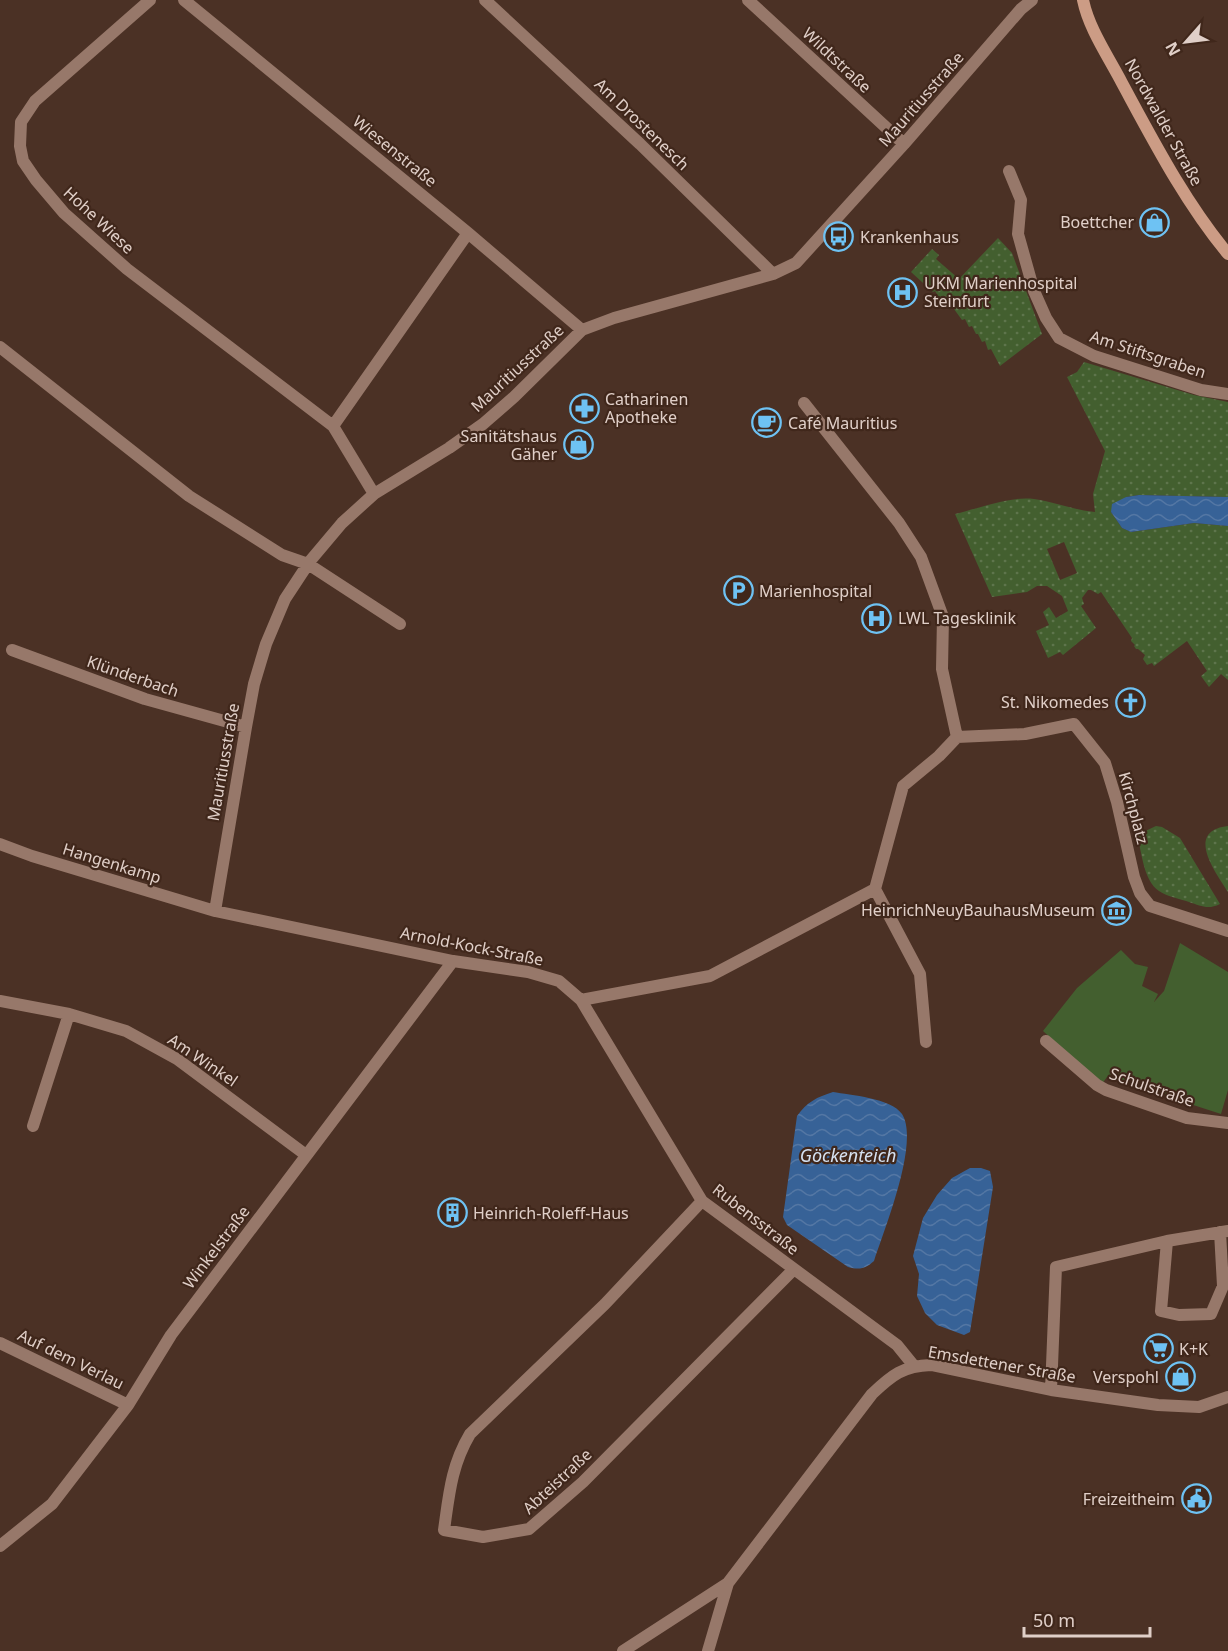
<svg xmlns="http://www.w3.org/2000/svg" width="1228" height="1651" viewBox="0 0 1228 1651" font-family="'Noto Sans',sans-serif">
<style>
.grass{fill:url(#grass-dots);fill-rule:evenodd}
.park{fill:#435f2f}
.water{fill:url(#water-waves)}
.lines{fill:none;stroke-linecap:round;stroke-linejoin:round}
.street{stroke:#97786a;stroke-width:12}
.secondary{stroke:#cc9c85;stroke-width:12}
.labels{text-anchor:middle;dominant-baseline:central;stroke-width:4.5;stroke-linejoin:round;paint-order:stroke}
.street-label{font-size:16px;fill:#e0cfc8;stroke:#40271b}
.poi-label{font-size:16px;fill:#e0cfc8;stroke:#40271b;text-anchor:start}
.water-label{font-size:18px;font-style:italic;fill:#d5e1f1;stroke:#40271b}
</style>
<defs>
<pattern id="grass-dots" width="8" height="8" patternUnits="userSpaceOnUse" patternTransform="scale(1.5)"><rect width="8" height="8" fill="#435f2f"/><path d="M2 2h.1M6 6h.1" fill="none" stroke="#5e754c" stroke-width="1.8" stroke-linecap="round"/></pattern>
<pattern id="water-waves" width="16" height="10" patternUnits="userSpaceOnUse" patternTransform="scale(1.5)"><rect width="16" height="10" fill="#376297"/><path d="M0 5q4-4 8 0t8 0" fill="none" stroke="#5477a4"/></pattern>
</defs>
<rect width="100%" height="100%" fill="#4b3125"/>
<path class="grass" d="M998,238L1012,253L1042,334L1000,366L991,349L988,350L985,341L982,342L978,334H976L972,326L969,327L965,319L962,320L951,305L948,306L943,298L940,299L935,291L933,292L911,272L932,249L939,255L936,259L959,279Z
M1084,362L1194,395L1228,402V497L1139,495L1126,497L1111,512L1122,528L1131,532L1194,523L1228,526V680L1221,674L1209,687L1201,676L1207,671L1187,641L1154,666L1152,663L1147,665L1143,659L1145,655L1138,649H1136L1134,646L1135,645L1131,641L1132,638L1101,592L1098,594L1091,590H1088L1082,598L1084,604L1081,606L1096,628L1063,655L1060,652L1048,658L1036,631L1049,625L1043,612L1049,607L1056,618L1068,611L1062,596L1047,586H1037L1027,592L992,597L955,514C980,508 1009,496 1034,499C1055,502 1074,510 1095,512L1093,494L1105,451L1067,377L1077,372ZM1064,542L1077,573L1060,580L1047,549Z
M1156,826L1162,827L1180,838L1220,904C1208,910 1201,906 1189,902C1180,899 1166,896 1159,891C1143,880 1142,852 1137,835Z
M1228,826V892C1216,873 1184,831 1228,826Z"/>
<path class="park" d="M1180,943L1228,972V1090L1221,1114L1107,1077L1102,1084L1043,1031L1077,988L1121,950L1135,964L1148,967L1142,986L1158,994L1154,1002L1164,991Z"/>
<path class="water" d="M1139,495L1228,497V526L1194,523L1131,532L1122,528L1111,512L1112,504L1126,497Z
M833,1092C850,1095 891,1098 902,1114C920,1142 884,1230 874,1261C865,1269 860,1270 848,1267L787,1225L783,1217L797,1116C807,1102 817,1097 833,1092Z
M970,1168H981L990,1171L993,1187L970,1332L964,1335L937,1325L925,1313L917,1296L919,1274L913,1256L923,1218L937,1195L952,1178Z"/>
<g class="lines">
<path class="street" d="M150,0L35,101L21,122L20,146L23,161L36,180L64,213L127,269L333,426L374,494
M184,0L468,233L582,330
M485,0L640,144L773,274
M748,0L904,144
M1009,171L1021,200L1018,234L1034,291L1046,318L1059,338L1094,356L1201,390L1228,394
M0,347L189,496L282,555L308,564L400,624
M804,403L899,523L921,557L943,617L942,669L957,737
M333,426L468,233
M12,650L145,699L246,727
M957,737L1025,734L1074,724L1105,763L1117,802L1134,877L1140,893L1150,906L1228,931
M0,844L32,856L215,911L453,961L528,972L559,981L581,1000L702,1201L897,1345L914,1366
M875,889L920,974L926,1042
M215,911L246,727L254,684L266,644L285,599L310,561L342,523L374,494L449,448L483,424L514,397L582,330L614,318L773,274L796,263L904,144L1021,9L1032,0
M581,1000L710,976L875,889L903,786L939,756L957,737
M0,1001L69,1014L126,1031L177,1059L306,1155
M1046,1041L1097,1085L1106,1090L1187,1118L1228,1123
M33,1126L69,1014
M702,1201L605,1304L470,1434C451,1466 449,1495 444,1530L483,1537L529,1529L583,1482L794,1269
M1167,1241L1161,1311L1179,1315L1211,1314L1223,1286L1220,1232
M0,1343L128,1405
M1051,1390L1056,1267L1167,1241L1228,1231
M0,1546L52,1504L128,1405L171,1335L453,961
M623,1651L728,1583
M708,1651L728,1583L872,1394C892,1375 903,1366 931,1365L1051,1390L1158,1405L1199,1407L1228,1397"/>
<path class="secondary" d="M1083,0C1089,29 1108,56 1122,83C1154,142 1185,202 1228,254"/>
</g>
<defs>
<symbol id="shop-ring" viewBox="-11 -11 22 22"><circle r="9.5" fill="#40271b" stroke="#6ec2f3" stroke-width="1.5"/><path d="M-5-2.5h2.3a2.7 3.5 0 0 1 5.4 0H5L5.5 6h-11ZM-1.5-2.5h3a1.5 2.3 0 0 0-3 0Z" fill="#6ec2f3"/></symbol>
<symbol id="bus-ring" viewBox="-11 -11 22 22"><circle r="9.5" fill="#40271b" stroke="#6ec2f3" stroke-width="1.5"/><path d="M-5-6H5V4H4V6H2V4H-2V6H-4V4H-5ZM-3.5-4V0h7V-4ZM-3.5 1.2v1.5H-2V1.2ZM2 1.2v1.5H3.5V1.2Z" fill="#6ec2f3"/></symbol>
<symbol id="hospital-ring" viewBox="-11 -11 22 22"><circle r="9.5" fill="#40271b" stroke="#6ec2f3" stroke-width="1.5"/><path d="M-5-5h3v3.5h4V-5h3V5h-3V1.5h-4V5h-3Z" fill="#6ec2f3"/></symbol>
<symbol id="pharmacy-ring" viewBox="-11 -11 22 22"><circle r="9.5" fill="#40271b" stroke="#6ec2f3" stroke-width="1.5"/><path d="M-2-6h4v4h4v4h-4v4h-4v-4h-4v-4h4Z" fill="#6ec2f3"/></symbol>
<symbol id="cafe-ring" viewBox="-11 -11 22 22"><circle r="9.5" fill="#40271b" stroke="#6ec2f3" stroke-width="1.5"/><path d="M-5.5-4.5H6V0H3Q3 3.5 0 3.5H-2.5Q-5.5 3.5-5.5 0ZM3-3.2v2h1.7v-2ZM-6 4.5H4V6H-6Z" fill="#6ec2f3"/></symbol>
<symbol id="parking-ring" viewBox="-11 -11 22 22"><circle r="9.5" fill="#40271b" stroke="#6ec2f3" stroke-width="1.5"/><path d="M-3.5-5.5H1a3.5 3.5 0 0 1 0 7H-1V5.5H-3.5ZM-1-3.4V-.6H.8a1.4 1.4 0 0 0 0-2.8Z" fill="#6ec2f3"/></symbol>
<symbol id="church-ring" viewBox="-11 -11 22 22"><circle r="9.5" fill="#40271b" stroke="#6ec2f3" stroke-width="1.5"/><path d="M-1.2-6h2.4v3.5h3.3v2.4h-3.3V6h-2.4V-.1h-3.3v-2.4h3.3Z" fill="#6ec2f3"/></symbol>
<symbol id="museum-ring" viewBox="-11 -11 22 22"><circle r="9.5" fill="#40271b" stroke="#6ec2f3" stroke-width="1.5"/><path d="M0-6L6-3V-2H-6V-3ZM-5-1h2V3h-2ZM-1-1h2V3h-2ZM3-1h2V3H3ZM-6 4H6V6H-6Z" fill="#6ec2f3"/></symbol>
<symbol id="building-ring" viewBox="-11 -11 22 22"><circle r="9.5" fill="#40271b" stroke="#6ec2f3" stroke-width="1.5"/><path d="M-4-6H4V6H1V3H-1V6H-4ZM-2.5-4.3h1.7v1.8h-1.7ZM.8-4.3h1.7v1.8H.8ZM-2.5-1h1.7V.8h-1.7ZM.8-1h1.7V.8H.8Z" fill="#6ec2f3"/></symbol>
<symbol id="supermarket-ring" viewBox="-11 -11 22 22"><circle r="9.5" fill="#40271b" stroke="#6ec2f3" stroke-width="1.5"/><path d="M-6-5.5h2.5l.6 2H6L4.5 2H-2.5L-4.4-4H-6ZM-1.5 3.2a1.3 1.3 0 1 0 .1 0ZM3 3.2a1.3 1.3 0 1 0 .1 0Z" fill="#6ec2f3"/></symbol>
<symbol id="civic-ring" viewBox="-11 -11 22 22"><circle r="9.5" fill="#40271b" stroke="#6ec2f3" stroke-width="1.5"/><path d="M-.6-6.5H3V-4.5H.6V-3L4-1V1h2V6H-6V1h2V-1L-.6-3ZM-1.2 2.5V6h2.4V2.5Z" fill="#6ec2f3"/></symbol>
</defs>
<g fill-rule="evenodd">
<use href="#shop-ring" x="1138" y="206" width="33" height="33"/>
<use href="#bus-ring" x="822" y="220" width="33" height="33"/>
<use href="#hospital-ring" x="886" y="276" width="33" height="33"/>
<use href="#pharmacy-ring" x="568" y="392" width="33" height="33"/>
<use href="#cafe-ring" x="750" y="406" width="33" height="33"/>
<use href="#shop-ring" x="562" y="428" width="33" height="33"/>
<use href="#parking-ring" x="722" y="574" width="33" height="33"/>
<use href="#hospital-ring" x="860" y="602" width="33" height="33"/>
<use href="#church-ring" x="1114" y="686" width="33" height="33"/>
<use href="#museum-ring" x="1100" y="894" width="33" height="33"/>
<use href="#building-ring" x="436" y="1196" width="33" height="33"/>
<use href="#supermarket-ring" x="1142" y="1332" width="33" height="33"/>
<use href="#shop-ring" x="1164" y="1360" width="33" height="33"/>
<use href="#civic-ring" x="1180" y="1482" width="33" height="33"/>
</g>
<g class="labels">
<g class="street-label">
<text transform="translate(837 60) rotate(43)">Wildtstraße</text>
<text transform="translate(921 99) rotate(-49)">Mauritiusstraße</text>
<text transform="translate(1164 122) rotate(61)">Nordwalder Straße</text>
<text transform="translate(642 124) rotate(44)">Am Drostenesch</text>
<text transform="translate(395 151) rotate(39)">Wiesenstraße</text>
<text transform="translate(99 220) rotate(43)">Hohe Wiese</text>
<text transform="translate(1148 354) rotate(18)">Am Stiftsgraben</text>
<text transform="translate(517 368) rotate(-43)">Mauritiusstraße</text>
<text transform="translate(133 676) rotate(19)">Klünderbach</text>
<text transform="translate(223 762) rotate(-80)">Mauritiusstraße</text>
<text transform="translate(1134 808) rotate(75)">Kirchplatz</text>
<text transform="translate(112 863) rotate(17)">Hangenkamp</text>
<text transform="translate(472 946) rotate(11)">Arnold-Kock-Straße</text>
<text transform="translate(203 1060) rotate(34)">Am Winkel</text>
<text transform="translate(1152 1087) rotate(19)">Schulstraße</text>
<text transform="translate(756 1219) rotate(38)">Rubensstraße</text>
<text transform="translate(216 1247) rotate(-53)">Winkelstraße</text>
<text transform="translate(71 1359) rotate(26)">Auf dem Verlau</text>
<text transform="translate(1002 1364) rotate(10)">Emsdettener Straße</text>
<text transform="translate(557 1481) rotate(-43)">Abteistraße</text>
</g>
<g class="poi-label">
<text x="1134" y="222" text-anchor="end">Boettcher</text>
<text x="860" y="237">Krankenhaus</text>
<text x="924" y="283">UKM Marienhospital<tspan x="924" dy="18">Steinfurt</tspan></text>
<text x="605" y="399">Catharinen<tspan x="605" dy="18">Apotheke</tspan></text>
<text x="788" y="423">Café Mauritius</text>
<text x="557" y="436" text-anchor="end">Sanitätshaus<tspan x="557" dy="18">Gäher</tspan></text>
<text x="759" y="591">Marienhospital</text>
<text x="898" y="618">LWL Tagesklinik</text>
<text x="1109" y="702" text-anchor="end">St. Nikomedes</text>
<text x="1095" y="910" text-anchor="end">HeinrichNeuyBauhausMuseum</text>
<text x="473" y="1213">Heinrich-Roleff-Haus</text>
<text x="1179" y="1349">K+K</text>
<text x="1159" y="1377" text-anchor="end">Verspohl</text>
<text x="1175" y="1499" text-anchor="end">Freizeitheim</text>
</g>
<g class="water-label">
<text x="848" y="1155">Göckenteich</text>
</g>
</g>
<g transform="translate(1186 42) rotate(242)" stroke="#40271b" stroke-width="4.5" paint-order="stroke">
<path d="M0-4.5L10 22L0 15L-10 22Z" fill="#e0cfc8"/>
<text y="-9" font-size="16" font-weight="bold" text-anchor="middle" fill="#e0cfc8">N</text>
</g>
<path d="M1024 1627v9h126v-9" fill="none" stroke="#e0cfc8" stroke-width="3"/>
<text x="1033" y="1627" font-size="18" fill="#e0cfc8" stroke="#40271b" stroke-width="4.5" paint-order="stroke">50 m</text>
</svg>
